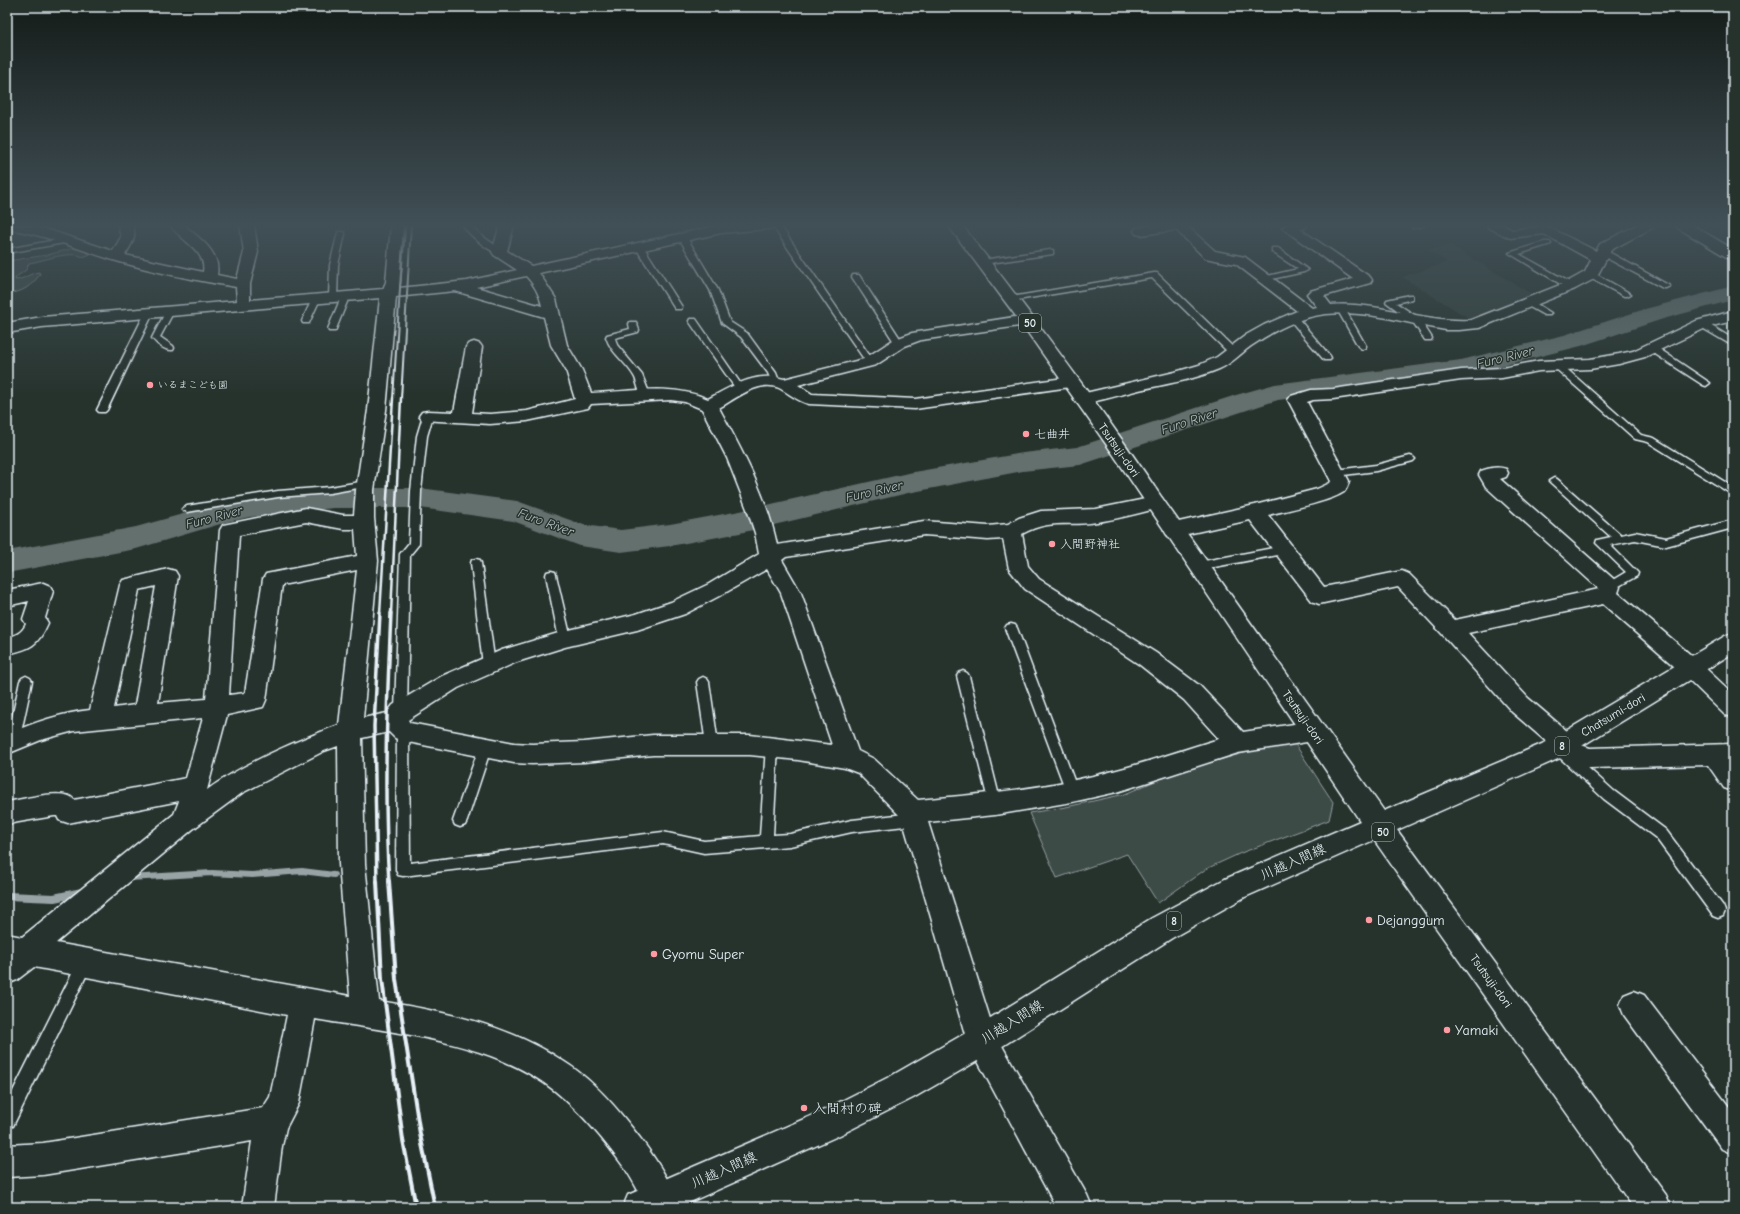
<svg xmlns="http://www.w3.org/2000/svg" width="1740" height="1214" viewBox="0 0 1740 1214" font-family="'Comic Neue','Klee One',sans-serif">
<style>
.built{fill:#333f3a}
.green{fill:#3e4b47;stroke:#939ea0}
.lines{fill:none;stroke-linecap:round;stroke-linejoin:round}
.stream-far1{stroke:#98a3a5;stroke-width:6}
.stream{stroke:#98a3a5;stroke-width:8}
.river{fill:#636f6d;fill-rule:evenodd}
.service-casing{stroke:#e8f1f8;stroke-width:3}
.minor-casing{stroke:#e8f1f8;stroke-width:3}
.tertiary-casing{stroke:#e8f1f8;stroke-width:3}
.primary-casing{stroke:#e8f1f8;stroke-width:3}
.service{fill:#26332d;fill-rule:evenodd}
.minor{fill:#26332d;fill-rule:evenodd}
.tertiary{fill:#26332d;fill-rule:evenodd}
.primary{fill:#26332d;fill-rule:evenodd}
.rail-far3{stroke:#e8f1f8;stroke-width:2}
.rail-far2{stroke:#e8f1f8;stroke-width:2.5}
.rail-far1{stroke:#e8f1f8;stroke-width:3.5}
.rail{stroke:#e8f1f8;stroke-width:4}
.poi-dot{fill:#ff9aa2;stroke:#26332d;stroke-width:1.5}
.labels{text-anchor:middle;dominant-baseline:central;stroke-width:3;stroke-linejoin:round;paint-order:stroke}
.far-poi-label{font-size:10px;fill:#e8f1f8;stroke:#26332d;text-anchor:start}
.shield{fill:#26332d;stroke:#aeb8bb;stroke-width:1}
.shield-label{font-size:11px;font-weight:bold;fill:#e8f1f8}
.poi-label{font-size:12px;fill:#e8f1f8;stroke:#26332d;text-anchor:start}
.street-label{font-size:12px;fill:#e8f1f8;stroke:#26332d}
.water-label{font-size:13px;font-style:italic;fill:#b3bdc0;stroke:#26332d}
.near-street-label{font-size:14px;fill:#e8f1f8;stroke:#26332d}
.near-poi-label{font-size:14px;fill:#e8f1f8;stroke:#26332d;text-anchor:start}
</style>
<rect width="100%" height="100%" fill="#26332d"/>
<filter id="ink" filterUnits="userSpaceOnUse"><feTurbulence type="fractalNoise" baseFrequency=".025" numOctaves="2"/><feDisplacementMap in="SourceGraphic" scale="8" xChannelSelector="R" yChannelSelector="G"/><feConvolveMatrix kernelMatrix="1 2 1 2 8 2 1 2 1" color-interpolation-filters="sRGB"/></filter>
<g filter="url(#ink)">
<path class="built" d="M1451,245L1468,256L1535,296L1473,321L1402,277L1447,262L1427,250Z"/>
<path class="green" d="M78,247L93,253L83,257C70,250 43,261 29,263L26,270L16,277L15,280C23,280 30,273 39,272L40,274C33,285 21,294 7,293V261L47,255Z
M1295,744L1333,802L1329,820L1241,853L1206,869L1158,903L1127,854L1057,878L1029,813L1066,807L1125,794L1176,772L1251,751Z"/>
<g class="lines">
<path class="stream-far1" d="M129,878L212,873L252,875L302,871L334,875"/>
<path class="stream" d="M7,896L54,898L82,892"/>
<path class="river" d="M1733,286V300L1663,319L1581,346L1461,376L1278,400L1080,465L1023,471L908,493L740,533L670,546L621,552L580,546L513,521L420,508H334L249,517L227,522L136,549L7,573V551L136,527L226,502L249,497L334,488H420L517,501L584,525L621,530L670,524L740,511L908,473L1023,453L1077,447L1236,395L1275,384L1461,360L1564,335L1645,309Z"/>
<defs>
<path id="service" d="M463,225H470L482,236L502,250V254C492,255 467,233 463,225Z
M777,225H785L782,228L874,362L873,364H867L866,362L774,228Z
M1412,225H1425L1421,227L1412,228Z
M338,232H344L345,234L338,265L337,298L333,300L329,298L330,265Z
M680,236H686L718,290L730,322L747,333L776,373L779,381L778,383H772L768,373L741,337L722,323L710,290L679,238Z
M67,238H70V242L7,253V249Z
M1544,242H1550L1551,244L1519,254L1573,284V288H1567L1509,253Z
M637,246H643L682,307L681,309H675L636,248Z
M1272,248H1278L1308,270L1304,272L1263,281V277L1298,269L1272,252Z
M1050,250H1053V254L983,264L979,262L983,260Z
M1599,250H1605L1670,286L1666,288H1663L1599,254Z
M1154,273H1157L1236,350L1237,352L1236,354H1230L1152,278L1011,301L1007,299L1011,297Z
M1588,273H1594L1631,294L1627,296H1624L1588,277Z
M853,275H859L903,343L902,345H896L852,277Z
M342,295H348L349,297L336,329L335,331H329L328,329Z
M1409,295H1412V299L1396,303L1419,318L1432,338L1431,340H1425L1413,322L1386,302L1387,300Z
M313,297H316L320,299L309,323H303L302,321Z
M1526,301H1532L1551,313L1550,315H1544L1526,305Z
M1338,307H1344L1345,309L1366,346L1365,348L1362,349L1358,346L1337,309Z
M167,309H170L174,311L160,337L173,346L174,348L173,350C165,351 157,344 152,338Z
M146,311H152L153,313L107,410L105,412H99L97,410Z
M1290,316H1296L1330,356L1331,358L1330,360H1324L1290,320Z
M690,319H696L745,390L744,392H738L689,321Z
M630,322H636L639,330L638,332L615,338L617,345L642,375L650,395L646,398C638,396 638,382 634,376C626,362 611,353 606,337L607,335L630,329L629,324Z
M1699,322H1705L1733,339V346L1699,326Z
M1652,345L1655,346L1710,383L1706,386L1703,385L1649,350L1648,348Z
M1557,362L1560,363L1641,435L1654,438L1733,487V495L1648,442L1635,439L1554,367L1553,365L1554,363Z
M428,413L433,416L427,436L421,491L419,544L410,555L407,712L405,716L401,717L397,716L395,712L400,554L409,543L411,491L417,436L423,416Z
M1410,456L1413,457L1415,459L1413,461L1376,471L1336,476L1331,473L1336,470L1376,465Z
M1554,478L1557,479L1621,535L1635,532L1666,538L1733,520V528L1666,546L1635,540L1610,545L1638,573L1637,576L1610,591L1606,590L1605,587L1606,584L1626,572L1596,543L1597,540L1611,537L1551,483L1549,481Z
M366,481L369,482L371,484L369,486L330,493L278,497L187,512L182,509L187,506L278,491L330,487Z
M1284,546L1288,547L1289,550L1288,553L1199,570L1195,569L1194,566L1195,563L1199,562Z
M476,559L480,560L481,563L495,665L493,668L489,670L485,668L483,665L471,563L472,560Z
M551,571L555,572L556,575L571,639L569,642L565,643L561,642L559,639L546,575L547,572Z
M1011,624L1015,625L1017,628L1078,791L1077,795L1072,797L1067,795L1066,791L1005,628L1007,625Z
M963,671L967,673L969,676L1001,804L1000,808L995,810L990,808L957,676L959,673Z
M26,676L30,678L32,681L19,742L17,746L13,747L9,746L7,741L20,681L22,678Z
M703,677L707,679L709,682L718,744L716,748L712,749L708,748L706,744L697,682L699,679Z
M403,726L407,727L409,731L410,863L663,832L704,841L760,836L766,746L768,742L772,741L776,742L778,746L773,835L790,834L852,820L914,813L919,815L921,819L919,823L914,825L852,832L790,846L704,853L663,844L403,876L398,875L396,870L397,731L399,727Z
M485,743L489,744L491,748L467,821L465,825L460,827L455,825L453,821L479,748L481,744Z
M1563,748L1567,749L1614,791L1666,830L1723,906L1725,911L1723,916L1718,918L1713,916L1656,838L1604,799L1559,757L1557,753L1559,749Z
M85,956L90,958L92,963L90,968L13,1126L7,1128V1103L80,958Z"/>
<path id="minor" d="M7,225L36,226L113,251L121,237L118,225H132C138,236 131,245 125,255L203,272C207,251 181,241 170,225H184C200,239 221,252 217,275L237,279L244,252L240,225H254L258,252L250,284V300L383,289L386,282L391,225H405L400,282L399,288L467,281L517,270L494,255L492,252L500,225H514L507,251L531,266L721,225H774L772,228L767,229L721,233L539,273L556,299L567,345L582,370L591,393C629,392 672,383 708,399C732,386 756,371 784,379L864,359L893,340L912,333L1027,315L1032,317L1035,320L1032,323L1027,325L921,340L905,346L876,365L798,385L812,394L915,399L1071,377L1077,378L1079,382L1077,386L915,409L809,404C797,401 789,393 779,388C759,379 735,399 719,408C742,451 767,496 777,545L924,521L988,526L1008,524L1019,518L1041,511L1096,509L1155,497L1162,498L1165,503L1162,508L1155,509C1136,514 1117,519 1097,522C1069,527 1051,518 1022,534L1028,566L1039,579L1156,653L1200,686L1243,732L1313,721L1321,724L1325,731L1321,738L1313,741L1238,753L1117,792L1072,802L995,815L928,822L997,1041L992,1051L982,1056L972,1051L967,1041L902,818L858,773L845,768L798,760L750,755H653L584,762L532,764L514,763L403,741L395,738L389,732L362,738L365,864L379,1001C442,1011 510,1025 563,1061C589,1077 610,1100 629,1124C647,1146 665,1171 676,1198L672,1207H647C640,1195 634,1182 626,1170C606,1142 582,1113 555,1091C491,1040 393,1033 315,1019L299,1103L286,1128L282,1146L274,1207H242L252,1141L43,1175L7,1177V1145L43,1143L263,1108L270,1097L287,1015L34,967L17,980L7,984V934L22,937L174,814L179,801L68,823L59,820L57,816H54L7,824V802C21,800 66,787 74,800L186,778L203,718L74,731L41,740L7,754V734C34,723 61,713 90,710L120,585L123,580L168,569L175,571L178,576L158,703L206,699L220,530L223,525L306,508L343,515H354L356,490L368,410L380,298L42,327L7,333V323L42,317L237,301L236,287C194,280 153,272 113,260C77,249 44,234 7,229ZM526,276C534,284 540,296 542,306L476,287ZM455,291L544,317L551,345L566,370L575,399L527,411L490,414L472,413L482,347L480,344L474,342L468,344L466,347L454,412L428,411L422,412L419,416L422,420L490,424L527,421L588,408L591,404L671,400L685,402L702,409L727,458L747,509L755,533L759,554L709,584L671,602L636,614L565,631L502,650L442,676L393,705L387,713L363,718L378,561L374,518V490L386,410L396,297ZM306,522L343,529H355L357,556L266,574L263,579L245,693L229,695L239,535ZM924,535L988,540L1003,539L1009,569L1025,589L1140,665L1184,700L1219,739C1185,749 1152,761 1117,770C1052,788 985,794 918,800L874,759L858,751L801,593L782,560L786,557ZM767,569L781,593L832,745L750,735H653L584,742L532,744L514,743L410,723L408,720L458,688L517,662L565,647L637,630L685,614L723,594ZM357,570L339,725C296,741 244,763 207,790L227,715L263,707L266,700L282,585ZM156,586L135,705L114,708L139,590ZM338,746L339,864L350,996L56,943L193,829L242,793L324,751Z
M1155,225H1186L1215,251L1245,257L1312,308L1317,307L1307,294L1310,291L1353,279L1282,228L1286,225H1307L1305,228L1300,229L1370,277L1372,280L1370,283L1324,296L1331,305C1380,301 1422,323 1471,320L1565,283L1585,272L1591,260L1544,234L1510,238L1489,228L1487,225H1503L1512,230L1546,226L1596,251L1600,244L1637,225H1654L1652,228L1611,250L1596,278L1575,289L1479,328L1459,330H1446C1403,323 1370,310 1326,314C1299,317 1273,331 1251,346C1240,354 1231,364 1219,369C1193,380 1166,384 1139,390C1120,395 1102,400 1083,404L1077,403L1074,399L1077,395L1175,372L1199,365L1217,357L1246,335L1264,325L1297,311L1236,264L1205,258L1176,230L1141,235L1136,234L1134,231L1136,228Z
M1676,225H1692L1733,249V259L1728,258L1678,228Z
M1733,311V321L1708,327L1645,357L1619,364L1590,369L1539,371L1502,378L1461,380L1333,399L1313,400L1307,402L1349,481C1348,485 1347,489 1344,492C1329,502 1287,510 1268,515L1324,587L1402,571L1409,574L1455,620L1599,589L1486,487L1479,475L1481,471C1490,468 1497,466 1506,469L1508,473L1506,477L1500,479L1617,582L1620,587L1618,593L1699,662L1733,694V717L1725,715L1683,674L1603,604L1468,633L1528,698L1574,737L1578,744L1590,748L1733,744V791L1724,788L1708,765L1590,768L1550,755L1546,748L1548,743L1512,712L1443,635L1398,587L1319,604L1312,601L1250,520L1174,537L1167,535L1164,530L1167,525L1174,523L1255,505L1317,489L1330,483L1331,481L1288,400L1291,396L1311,390L1333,389L1461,370L1502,368L1539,361L1590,359L1619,354L1633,351L1696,321Z
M43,583L50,586L53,591L45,618L48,623C38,646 30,649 7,654V638C16,635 22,633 26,624L23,619L29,601L7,606V590Z
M1634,991L1644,995L1733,1112V1154L1722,1149L1624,1015L1620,1005L1624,995Z"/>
<path id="tertiary" d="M982,1026L993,1030L1087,1195L1092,1207H1056L967,1041L971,1030Z"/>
<path id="primary" d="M948,225H962C1031,314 1099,404 1162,498L1384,811L1549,741L1725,636L1733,633V653L1567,755L1397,830L1666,1195L1671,1207H1633L1374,840L1245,897L1172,938L993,1052L913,1098L840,1135L679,1207H623L628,1195L818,1113L891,1076L971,1030L1152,918L1225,879L1360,821L1113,454L1021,323Z"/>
</defs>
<use href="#service" class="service-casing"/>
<use href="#minor" class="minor-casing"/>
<use href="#tertiary" class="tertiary-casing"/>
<use href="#primary" class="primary-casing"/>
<use href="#service" class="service"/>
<use href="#minor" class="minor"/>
<use href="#tertiary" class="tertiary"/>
<use href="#primary" class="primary"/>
<path class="rail-far3" d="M393,399L404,225
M401,399L411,225"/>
<path class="rail-far2" d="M380,614L393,398
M391,614L401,398"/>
<path class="rail-far1" d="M377,882L374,726L380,613
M389,882C383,793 387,703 391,613"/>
<path class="rail" d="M377,881L382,979L403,1140L416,1207
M389,881L396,979L420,1134L435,1207"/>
</g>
</g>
<linearGradient id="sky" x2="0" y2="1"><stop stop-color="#151c19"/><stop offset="0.57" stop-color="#415057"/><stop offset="1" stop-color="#415057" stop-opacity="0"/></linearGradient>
<rect width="1740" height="395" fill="url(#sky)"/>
<g class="poi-dot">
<circle cx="150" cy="385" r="4"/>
<circle cx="1026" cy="434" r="4"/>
<circle cx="1052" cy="544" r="4"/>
<circle cx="1369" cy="920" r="4"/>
<circle cx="654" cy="954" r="4"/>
<circle cx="1447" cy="1030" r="4"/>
<circle cx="804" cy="1108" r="4"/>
</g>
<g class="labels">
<g class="far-poi-label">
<text x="158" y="385">いるまこども園</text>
</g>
<g class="shield">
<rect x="1019" y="314" width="22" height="18" rx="3"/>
<rect x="1555" y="737" width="14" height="18" rx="3"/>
<rect x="1372" y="823" width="22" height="18" rx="3"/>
<rect x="1167" y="912" width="14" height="18" rx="3"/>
</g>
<g class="shield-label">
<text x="1030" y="323">50</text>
<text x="1562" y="746">8</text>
<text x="1383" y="832">50</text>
<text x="1174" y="921">8</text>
</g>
<g class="poi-label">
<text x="1034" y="434">七曲井</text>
<text x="1060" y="544">入間野神社</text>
</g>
<g class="street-label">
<text transform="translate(1119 450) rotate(55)">Tsutsuji-dori</text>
<text transform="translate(1613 715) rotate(-31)">Chatsumi-dori</text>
<text transform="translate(1303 717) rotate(55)">Tsutsuji-dori</text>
<text transform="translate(1491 981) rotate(54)">Tsutsuji-dori</text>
</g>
<g class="water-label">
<text transform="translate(1505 357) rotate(-14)">Furo River</text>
<text transform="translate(1189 421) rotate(-18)">Furo River</text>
<text transform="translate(874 491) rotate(-13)">Furo River</text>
<text transform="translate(214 517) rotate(-15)">Furo River</text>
<text transform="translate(546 522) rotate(20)">Furo River</text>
</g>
<g class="near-street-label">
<text transform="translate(1293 862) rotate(-24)">川越入間線</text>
<text transform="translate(1012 1022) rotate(-32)">川越入間線</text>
<text transform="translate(724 1170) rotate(-24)">川越入間線</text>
</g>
<g class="near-poi-label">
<text x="1377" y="920">Dejanggum</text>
<text x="662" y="954">Gyomu Super</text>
<text x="1455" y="1030">Yamaki</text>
<text x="812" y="1108">入間村の碑</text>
</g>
</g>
<rect width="1740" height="1214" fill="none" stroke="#26332d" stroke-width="24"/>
<rect x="12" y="12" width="1716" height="1190" fill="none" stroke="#e8f1f8" stroke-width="1.5" filter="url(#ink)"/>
</svg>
